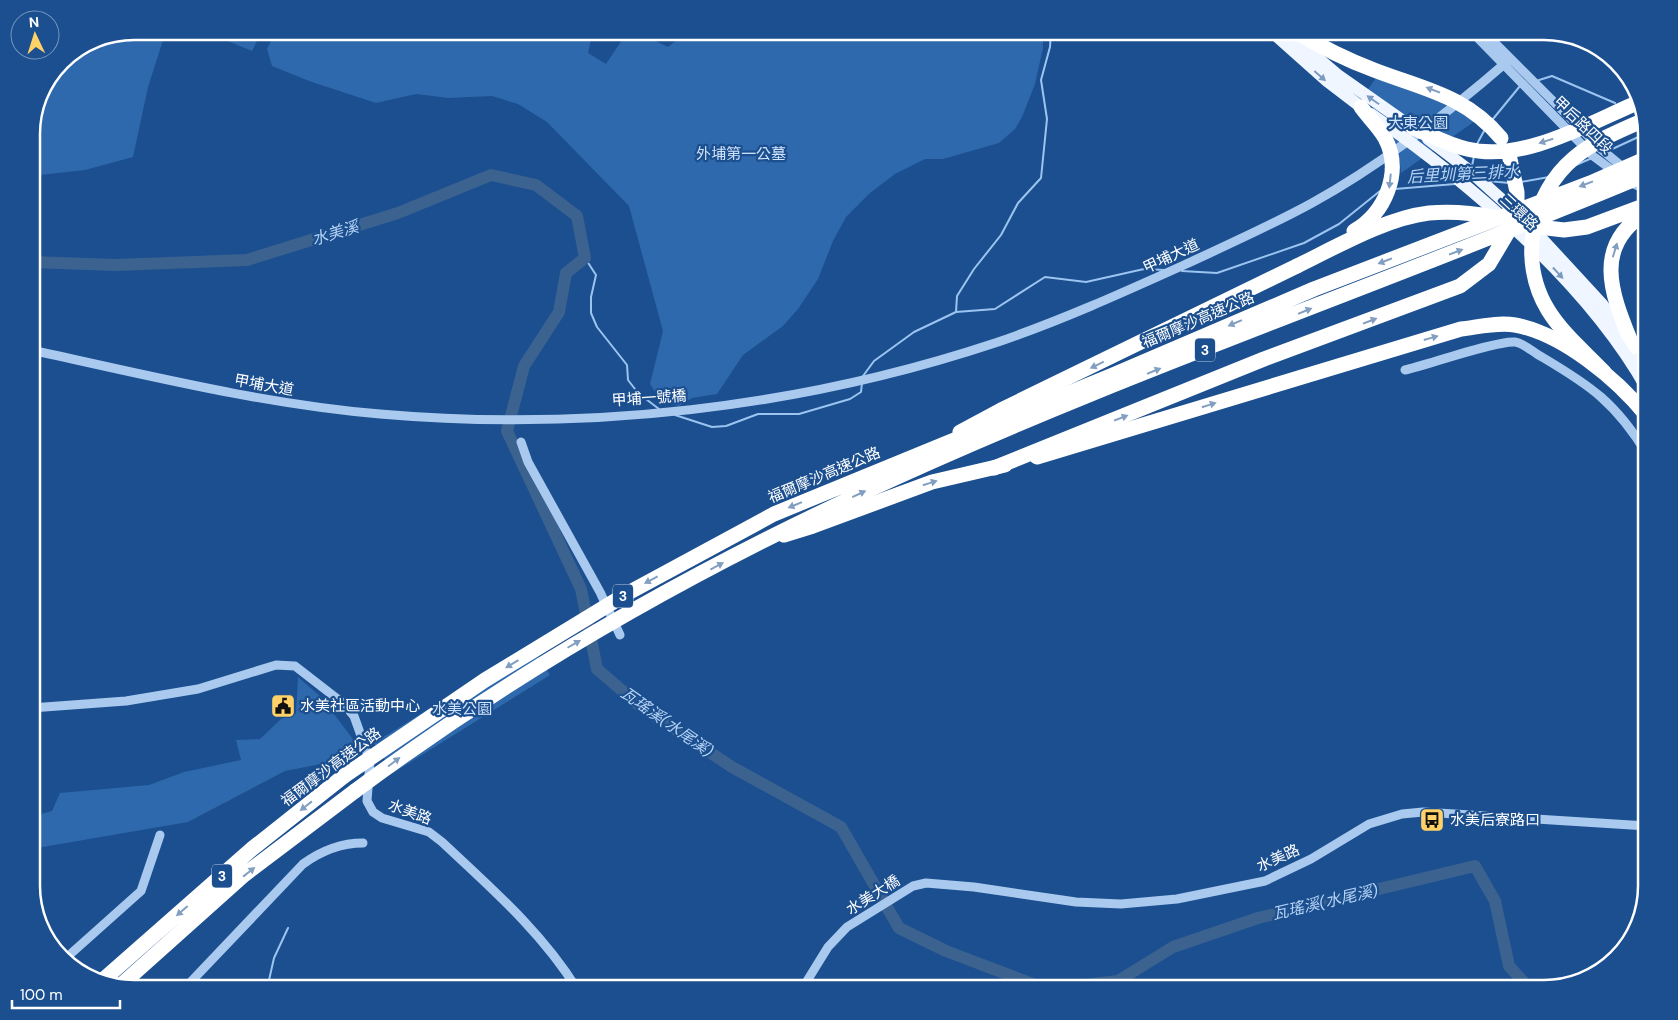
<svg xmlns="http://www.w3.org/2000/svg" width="1678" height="1020" viewBox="0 0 1678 1020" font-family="'DM Sans','Noto Sans TC',sans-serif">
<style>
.green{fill:#2e69ad}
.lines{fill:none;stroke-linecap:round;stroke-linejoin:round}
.stream{stroke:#9cc4f0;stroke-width:2}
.river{stroke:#3c6290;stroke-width:12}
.minor{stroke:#a9c9ee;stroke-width:9}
.major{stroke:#f0f6ff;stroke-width:12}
.highway{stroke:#fff;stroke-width:15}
.major-bridge{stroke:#f0f6ff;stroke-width:12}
.highway-bridge{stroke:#fff;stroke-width:15}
.oneway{fill:#7b9ac1}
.oneway2{fill:#829ec1}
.labels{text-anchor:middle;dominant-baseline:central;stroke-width:4.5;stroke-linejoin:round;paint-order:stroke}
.shield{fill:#1b4f8f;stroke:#bbcadd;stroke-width:1}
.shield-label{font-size:14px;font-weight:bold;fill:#fff}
.park-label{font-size:15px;fill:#cfe3fa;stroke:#1b4f8f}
.street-label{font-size:15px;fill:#fff;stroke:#1b4f8f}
.poi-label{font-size:15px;fill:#fff;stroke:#1b4f8f;text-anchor:start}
.water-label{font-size:16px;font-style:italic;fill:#b5d3f5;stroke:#1b4f8f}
.rim{fill:none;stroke:#fff;stroke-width:2.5}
</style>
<rect width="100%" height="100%" fill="#1b4f8f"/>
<path class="green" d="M134,31H166L148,87L133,157L85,170L31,176V128L42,89L62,61L95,39Z
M204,31H262L252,51Z
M276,31H593L588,53L606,64L628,31H635L668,47L688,31H1043V48L1035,84L1022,117L1015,129L999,143L943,159H925L895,174L870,193L846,217L833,241L818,279L798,309L783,326L743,355L717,394L692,398L679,406L661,401L650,384L663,331L629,206L547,122L518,104L492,96L448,98L416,94L376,103L309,81L272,66L267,49Z
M1376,78L1435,95L1478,119L1401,173C1400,143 1378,122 1361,99Z
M531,645L550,675L393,773L374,743Z
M298,677L322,698L358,746L352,758L285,771L188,822L31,849V817L52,811L60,793L149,785L184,772L241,760L236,740L260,739L281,719L296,714Z"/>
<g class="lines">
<path class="stream" d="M1536,81L1552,76L1615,103
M1493,119L1520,86
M1477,144L1484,131
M1608,151L1647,133
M1576,165L1592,158
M1472,166L1474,156
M1489,181L1509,183
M1521,182L1549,177
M1395,189L1455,184
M585,258L596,275L591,297V313L597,327L627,365L628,380L638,393L659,409
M1182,271L1217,273L1304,243L1339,224L1380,191
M956,312L957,296L974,269L1001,235L1018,203L1041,178L1047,119L1041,80L1050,47L1051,31
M863,376L874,361L914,332L956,312L995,309L1045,277L1086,282L1144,269L1165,270
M675,415L712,427L726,426L758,414H799L850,399L861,392L862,383
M267,989L274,958L288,928"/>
<path class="river" d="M31,262L116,265L247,260L398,213L491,175L536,185L577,216L585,258L566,273L559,312L524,366L507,431L581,589L597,669L640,706L732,767L841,827L899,928L946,951L1046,989
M1051,989L1118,981L1173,947L1258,918L1475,866L1495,901L1509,966L1530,989"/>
<path class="minor" d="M1471,31L1593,156L1616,173
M1483,31L1602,150L1625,169
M1629,182L1647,190
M31,350C147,375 262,404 380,414C586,432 799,408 995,343C1060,321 1122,293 1184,265C1227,245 1270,226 1312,203C1383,164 1448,113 1509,60
M1405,370C1427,365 1498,340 1515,342C1524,343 1534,353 1542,357C1591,386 1616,403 1647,454
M521,442L528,462L600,592L620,635
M31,708L126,701L198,689L276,665L295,666L344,704L354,716L370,761L367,801L373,812L382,818L429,832L442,842C490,887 542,932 577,989
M66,958L141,891L160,835
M184,989L303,864C321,851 341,843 363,843
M802,989L828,947L847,927L913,886L926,883L974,887L1076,902L1121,904L1177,899L1265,881L1311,859L1369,824L1402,814L1423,812L1647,826"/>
<path class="major" d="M1271,31L1327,81L1361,107
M1286,31L1339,76L1413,128
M1530,226L1602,304L1647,367"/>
<path class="highway" d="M1530,226L1564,230L1587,227L1646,205
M1633,347C1614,299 1589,247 1647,212
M960,432L1001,410L1297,266
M1037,457L1461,329C1478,327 1498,322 1515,325C1563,334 1617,379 1647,416
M784,535L813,526L932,482L1005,465
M103,980L253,848L344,776
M121,985L244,875L355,791"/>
<path class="major-bridge" d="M1371,114C1470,183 1588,283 1647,389
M1428,139L1470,171L1521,217"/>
<path class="highway-bridge" d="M1295,31C1321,47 1347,60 1374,70C1423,89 1465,95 1501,138
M1413,128C1431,135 1448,145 1467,149C1523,163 1589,123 1639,102
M1354,231C1385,213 1403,172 1385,138C1379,127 1368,117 1361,107
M1297,266C1336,247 1386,218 1429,213C1450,211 1473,213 1494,217
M1604,372C1585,352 1562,333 1548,310C1518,261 1531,194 1574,158C1594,141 1621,130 1644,120
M994,468L1264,359L1460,286L1489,264L1511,227L1517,206V192L1510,159
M344,776L485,680L628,593L774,514L1113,375L1314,289L1590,183L1647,158
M355,791C511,675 681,577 858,495C1115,375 1385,284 1647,174"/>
</g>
<defs><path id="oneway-solid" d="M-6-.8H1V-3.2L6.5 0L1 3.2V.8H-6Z" transform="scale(1.25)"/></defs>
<g class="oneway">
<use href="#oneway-solid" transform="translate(1320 76) rotate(41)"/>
<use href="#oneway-solid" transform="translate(1373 100) rotate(-145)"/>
<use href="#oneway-solid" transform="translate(1558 273) rotate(47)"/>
</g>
<g class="oneway2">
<use href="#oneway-solid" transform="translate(1433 90) rotate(-159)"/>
<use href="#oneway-solid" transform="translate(1546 141) rotate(163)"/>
<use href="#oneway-solid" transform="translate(1390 181) rotate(96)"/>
<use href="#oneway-solid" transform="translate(1586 184) rotate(159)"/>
<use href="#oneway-solid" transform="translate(1615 250) rotate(-73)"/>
<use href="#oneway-solid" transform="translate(1456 252) rotate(-21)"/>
<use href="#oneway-solid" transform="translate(1385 261) rotate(159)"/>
<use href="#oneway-solid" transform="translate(1305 311) rotate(-22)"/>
<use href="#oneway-solid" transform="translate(1370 321) rotate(-21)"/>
<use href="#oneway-solid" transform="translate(1235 323) rotate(157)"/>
<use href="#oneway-solid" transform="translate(1431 338) rotate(-16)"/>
<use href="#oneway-solid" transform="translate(1097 365) rotate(154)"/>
<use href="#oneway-solid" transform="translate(1154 371) rotate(-22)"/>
<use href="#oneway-solid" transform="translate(1209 405) rotate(-17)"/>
<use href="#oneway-solid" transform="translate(1121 418) rotate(-21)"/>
<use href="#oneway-solid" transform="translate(930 483) rotate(-17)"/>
<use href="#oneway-solid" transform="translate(859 494) rotate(-25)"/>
<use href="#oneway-solid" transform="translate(795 505) rotate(158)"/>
<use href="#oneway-solid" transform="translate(717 566) rotate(-28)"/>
<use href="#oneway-solid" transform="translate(651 580) rotate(152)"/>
<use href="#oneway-solid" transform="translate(574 644) rotate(-30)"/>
<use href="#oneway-solid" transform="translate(512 664) rotate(149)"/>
<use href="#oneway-solid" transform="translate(394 762) rotate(-37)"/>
<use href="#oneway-solid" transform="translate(306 806) rotate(142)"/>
<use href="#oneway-solid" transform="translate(249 872) rotate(-38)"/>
<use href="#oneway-solid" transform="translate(182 911) rotate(139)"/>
</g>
<defs>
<symbol id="civic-square" viewBox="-11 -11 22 22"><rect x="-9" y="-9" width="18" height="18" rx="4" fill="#ffd166" stroke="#1b4f8f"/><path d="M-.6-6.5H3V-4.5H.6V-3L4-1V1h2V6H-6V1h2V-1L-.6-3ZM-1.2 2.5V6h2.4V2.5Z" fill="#111"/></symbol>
<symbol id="bus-square" viewBox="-11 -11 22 22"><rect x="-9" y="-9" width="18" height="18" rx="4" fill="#ffd166" stroke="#1b4f8f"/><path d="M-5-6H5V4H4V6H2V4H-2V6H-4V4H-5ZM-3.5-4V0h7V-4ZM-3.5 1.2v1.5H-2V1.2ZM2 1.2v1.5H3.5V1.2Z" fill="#111"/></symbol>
</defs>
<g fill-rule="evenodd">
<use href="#civic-square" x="269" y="692" width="28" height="28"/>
<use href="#bus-square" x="1418" y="806" width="28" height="28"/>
</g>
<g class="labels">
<g class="shield">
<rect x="1195" y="338.5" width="20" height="23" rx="4"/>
<rect x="613" y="584.5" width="20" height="23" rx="4"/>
<rect x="212" y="864.5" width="20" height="23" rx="4"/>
</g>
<g class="shield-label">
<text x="1205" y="350">3</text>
<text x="623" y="596">3</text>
<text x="222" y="876">3</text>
</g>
<g class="park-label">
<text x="1418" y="123">大東公園</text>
<text x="741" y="154">外埔第一公墓</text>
<text x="462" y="709">水美公園</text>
</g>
<g class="street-label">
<text transform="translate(1583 125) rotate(44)">甲后路四段</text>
<text transform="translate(1519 212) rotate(43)">三環路</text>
<text transform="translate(1171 256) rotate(-25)">甲埔大道</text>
<text transform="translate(1198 320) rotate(-23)">福爾摩沙高速公路</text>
<text transform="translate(264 385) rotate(10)">甲埔大道</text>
<text transform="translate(649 398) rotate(-4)">甲埔一號橋</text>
<text transform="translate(824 475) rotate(-23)">福爾摩沙高速公路</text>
<text transform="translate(331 767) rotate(-37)">福爾摩沙高速公路</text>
<text transform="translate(410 812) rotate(20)">水美路</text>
<text transform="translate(1278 858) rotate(-24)">水美路</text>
<text transform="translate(873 895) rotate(-32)">水美大橋</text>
</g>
<g class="poi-label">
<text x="300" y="706">水美社區活動中心</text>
<text x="1450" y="820">水美后寮路口</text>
</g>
<g class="water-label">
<text transform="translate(1463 174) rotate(-3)">后里圳第三排水</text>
<text transform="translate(335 233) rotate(-17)">水美溪</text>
<text transform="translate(667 722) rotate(35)">瓦瑤溪(水尾溪)</text>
<text transform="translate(1325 902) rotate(-13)">瓦瑤溪(水尾溪)</text>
</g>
</g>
<path d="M0 0H1678V1020H0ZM134 40H1544A94 94 0 0 1 1638 134V886A94 94 0 0 1 1544 980H134A94 94 0 0 1 40 886V134A94 94 0 0 1 134 40Z" fill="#1b4f8f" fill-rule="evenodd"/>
<path class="rim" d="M134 40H1544A94 94 0 0 1 1638 134V886A94 94 0 0 1 1544 980H134A94 94 0 0 1 40 886V134A94 94 0 0 1 134 40Z"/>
<g transform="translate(35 35) rotate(356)"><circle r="24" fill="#1b4f8f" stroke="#7695bc"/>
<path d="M0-4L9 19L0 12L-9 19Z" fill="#ffd166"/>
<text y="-8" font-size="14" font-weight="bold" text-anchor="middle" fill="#ffffff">N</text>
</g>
<path d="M12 1000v8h108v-8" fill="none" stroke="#ffffff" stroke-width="2.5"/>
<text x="20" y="1000" font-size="15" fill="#ffffff" stroke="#1b4f8f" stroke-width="4" paint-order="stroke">100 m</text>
</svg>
